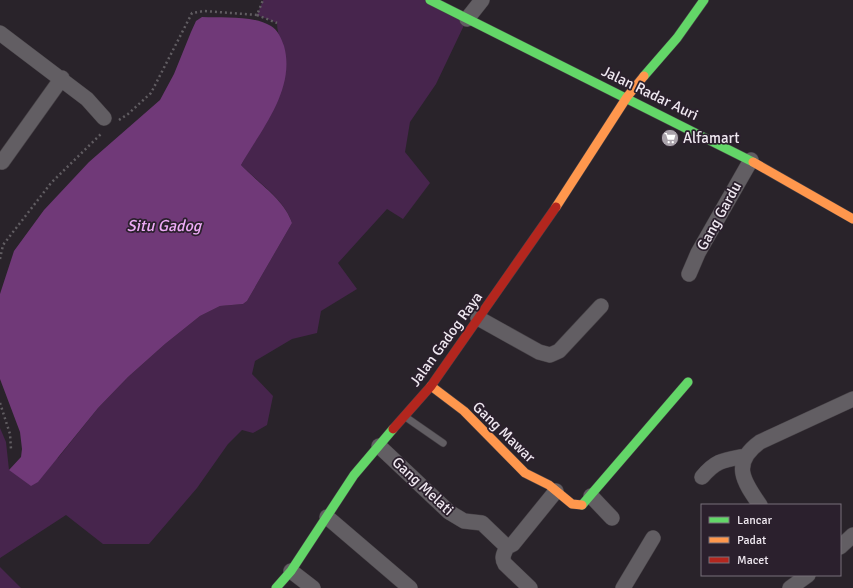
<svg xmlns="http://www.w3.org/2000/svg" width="853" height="588" viewBox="0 0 853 588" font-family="Signika,sans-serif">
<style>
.green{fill:#47254d}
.water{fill:#703978}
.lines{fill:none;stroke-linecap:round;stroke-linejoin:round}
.lane-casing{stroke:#464146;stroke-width:8}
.street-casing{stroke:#464146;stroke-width:16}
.fast-casing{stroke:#464146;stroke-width:10}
.slow-casing{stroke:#464146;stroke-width:10}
.jam-casing{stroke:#464146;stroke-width:10}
.path{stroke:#615d62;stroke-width:2.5;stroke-dasharray:2 3;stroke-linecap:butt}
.lane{stroke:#625e63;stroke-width:7}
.street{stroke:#625e63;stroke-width:15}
.fast{stroke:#63d668;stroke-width:9}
.slow{stroke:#ff974d;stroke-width:9}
.jam{stroke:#b3261e;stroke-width:9}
.labels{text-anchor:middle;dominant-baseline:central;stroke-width:3.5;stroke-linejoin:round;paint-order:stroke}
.street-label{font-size:15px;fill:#efe8f0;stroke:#2b202d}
.poi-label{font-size:15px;fill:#efe8f0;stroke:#2b202d;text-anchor:start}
.water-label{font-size:16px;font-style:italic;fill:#eeacf7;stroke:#2b202d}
</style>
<rect width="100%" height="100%" fill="#29232a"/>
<path class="green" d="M263,0H430L467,19L436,84L410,122L405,152L430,183L403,219L387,209L338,263L357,289L321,311L317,333L292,339L255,361L252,374L273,396L267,425L253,433L242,430L228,444L197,488L149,544H103L66,515L0,558V428L6,442L9,470L58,458L98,408L128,377L165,344L200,316L220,306L243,304L247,301L292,223C285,200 258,182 241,165C255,139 286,93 286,64C286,49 277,37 277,23L257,15Z
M0,567L21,588H0Z"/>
<path class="water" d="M202,17C223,18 252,15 271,26C278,30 281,38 284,46C296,89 261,130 241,165C258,183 285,200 292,223L247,301L243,304L220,306L200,316L165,344L128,377L98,408L38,482L31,486L9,470L21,457L22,449L20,432L0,379V294L14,251L44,210L89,162L160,100L174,74L191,32L196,21Z"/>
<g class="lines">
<defs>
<path id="lane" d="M407,418L443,443"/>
<path id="street" d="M467,19L482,0
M0,33L87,99L104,118
M2,162L62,78
M689,274L698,253L751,160
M478,318L539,352L550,355L559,351L601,306
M379,446L449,512L464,521L482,523L507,547
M702,477C716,460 724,460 745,456
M591,496L612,518
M760,505C743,481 731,463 760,442L853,399
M327,517L410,588
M840,547L853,535
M291,571L313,588
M530,588L505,564C501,558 504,553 507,547L513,544L556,491
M623,588L653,538
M790,588L808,575"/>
<path id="fast" d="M430,0L753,162
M644,76L677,38L704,0
M582,505L688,382
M276,588L291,571L354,475L393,429"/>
<path id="slow" d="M753,162L853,219
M556,207L627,97L644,76
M431,386L464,411L525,473L549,485L572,504L582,505"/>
<path id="jam" d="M393,429L431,386L556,207"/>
</defs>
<use href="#lane" class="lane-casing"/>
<use href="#street" class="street-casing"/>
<use href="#fast" class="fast-casing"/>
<use href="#slow" class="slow-casing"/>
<use href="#jam" class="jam-casing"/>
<path class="path" d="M257,15L277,23
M119,120L128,114L151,93L192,13L204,11L257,15L263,0
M0,259L3,245L51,183L102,133
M0,403L10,434L11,449"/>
<use href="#lane" class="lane"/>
<use href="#street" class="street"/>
<use href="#fast" class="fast"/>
<use href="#slow" class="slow"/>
<use href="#jam" class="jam"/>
</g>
<defs>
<symbol id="supermarket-disc" viewBox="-11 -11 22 22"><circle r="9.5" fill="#aaa3ab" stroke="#2b202d"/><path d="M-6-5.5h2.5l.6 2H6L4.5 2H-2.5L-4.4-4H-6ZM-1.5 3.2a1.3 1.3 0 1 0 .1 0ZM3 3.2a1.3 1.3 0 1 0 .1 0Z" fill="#fff"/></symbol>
</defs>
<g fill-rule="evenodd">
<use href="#supermarket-disc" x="660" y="128" width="20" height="20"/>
</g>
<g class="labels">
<g class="street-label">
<text transform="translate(650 93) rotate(26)">Jalan Radar Auri</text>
<text transform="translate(719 216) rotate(-61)">Gang Gardu</text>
<text transform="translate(446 339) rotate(-54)">Jalan Gadog Raya</text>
<text transform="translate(504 432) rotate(44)">Gang Mawar</text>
<text transform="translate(423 486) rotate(43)">Gang Melati</text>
</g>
<g class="poi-label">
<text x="683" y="138">Alfamart</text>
</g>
<g class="water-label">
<text x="164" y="226">Situ Gadog</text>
</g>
</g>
<rect x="701" y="504" width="140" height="72" fill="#2b202d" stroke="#79707b"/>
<rect x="709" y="517" width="20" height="6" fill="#63d668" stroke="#79707b"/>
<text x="737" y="524" font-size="12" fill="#efe8f0">Lancar</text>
<rect x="709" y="537" width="20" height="6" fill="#ff974d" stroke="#79707b"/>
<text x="737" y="544" font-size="12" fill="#efe8f0">Padat</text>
<rect x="709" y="557" width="20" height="6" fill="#b3261e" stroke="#79707b"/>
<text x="737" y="564" font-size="12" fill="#efe8f0">Macet</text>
</svg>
